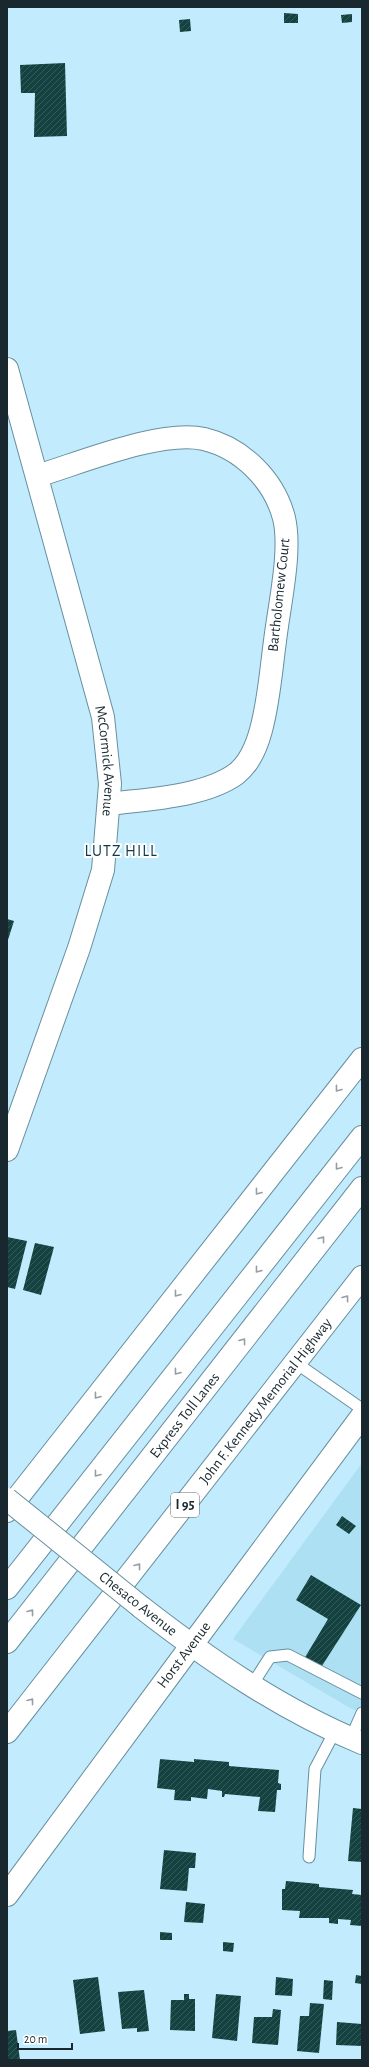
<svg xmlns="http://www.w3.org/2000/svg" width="369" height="2067" viewBox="0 0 369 2067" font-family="'Alegreya Sans',sans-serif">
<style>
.built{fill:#aee0f4}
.building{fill:url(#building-hatch)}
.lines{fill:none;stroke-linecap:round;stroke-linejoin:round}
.lane-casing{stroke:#678f9e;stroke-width:13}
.street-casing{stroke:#678f9e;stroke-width:24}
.secondary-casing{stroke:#678f9e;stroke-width:24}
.highway-casing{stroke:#678f9e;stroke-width:24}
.lane{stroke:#fff;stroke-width:11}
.street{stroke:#fff;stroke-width:22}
.secondary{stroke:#fff;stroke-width:22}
.highway{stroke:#fff;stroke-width:22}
.secondary-bridge-casing{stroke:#678f9e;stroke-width:24;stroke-linecap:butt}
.secondary-bridge{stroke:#fff;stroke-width:22}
.oneway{stroke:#979ea1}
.labels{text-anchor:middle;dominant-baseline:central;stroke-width:4;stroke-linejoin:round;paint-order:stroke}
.shield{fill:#fff;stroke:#5d686d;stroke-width:1}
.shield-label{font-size:14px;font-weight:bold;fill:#18282e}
.street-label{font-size:15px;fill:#18282e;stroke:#fff}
.neighbourhood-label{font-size:16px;letter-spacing:1px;fill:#113946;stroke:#fff}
</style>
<defs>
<pattern id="building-hatch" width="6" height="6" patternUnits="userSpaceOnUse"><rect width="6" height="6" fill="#144241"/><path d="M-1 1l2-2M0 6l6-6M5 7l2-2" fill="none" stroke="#355b5a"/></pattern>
</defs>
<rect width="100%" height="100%" fill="#c2ecfd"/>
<path class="built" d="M362,1463V1713L350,1708L233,1639Z"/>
<path class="building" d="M284,13L298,14V23H284Z
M352,14V22L342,23L341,15Z
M190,19L191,31L180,32L179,20Z
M65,63L67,136L34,137L35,93H21L20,65Z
M7,919L14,921L7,943Z
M7,1237L27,1241L15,1289L7,1287Z
M35,1243L54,1247L41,1295L23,1290Z
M342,1516L356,1526L349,1534L336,1525Z
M311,1575L361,1605L320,1669L304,1659L328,1619L296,1600Z
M160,1759L194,1762V1759L229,1762V1766L279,1770L278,1783L281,1784V1790H277L275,1812L258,1811L260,1797L225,1794L224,1797H222V1791L208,1789L207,1799L191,1797V1801L174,1800L175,1790L157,1788Z
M353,1808L362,1809V1862L348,1861Z
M164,1850L196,1853L195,1868H189L187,1891L160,1889Z
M286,1881L319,1884V1887L353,1890L352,1894L362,1895V1926L350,1925L351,1920L338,1919V1924L329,1923V1918H299L300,1911L282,1910V1889H285Z
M186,1902L205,1904L203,1923L184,1922Z
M160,1932L172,1933V1940H160Z
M223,1942L234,1943L233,1952L223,1951Z
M356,1975L362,1976V1984L355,1983Z
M98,1977L105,2031L80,2034L73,1980Z
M276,1977L293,1979L292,1996L275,1995Z
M324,1980L333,1981L332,2000L323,1999Z
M144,1990L149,2031L137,2032V2028L122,2029L118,1992Z
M184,1994H189V1999H195V2031L170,2030L171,2000H184Z
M216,1994L241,1996L237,2041L212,2038Z
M310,2003L324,2004L319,2053L297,2051L300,2016H309Z
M273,2009L281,2010L278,2045L252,2043L254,2017H272Z
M337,2022L362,2024V2046L336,2045Z
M16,2030L20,2060H8L7,2031Z"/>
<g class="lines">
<defs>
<path id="lane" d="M296,1363L362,1409
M252,1685L270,1657L288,1655L362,1693
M351,1738L362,1713
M309,1857L315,1769L335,1731"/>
<g id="street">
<path id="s1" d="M7,369L103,717L110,784L103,870L79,948L7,1150"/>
<path d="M37,476C80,463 162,429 204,439C242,448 274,480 284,518C292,551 279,606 275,641C271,670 269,701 261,730C257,745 249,764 236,774C204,797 147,799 109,804"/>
<path d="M191,1646L362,1416"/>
</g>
<path id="secondary" d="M141,1607C209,1660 282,1710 362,1743
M7,1895L191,1646"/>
<g id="highway">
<path d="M7,1511L362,1059"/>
<path d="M7,1588L362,1137"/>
<path id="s2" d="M7,1642L362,1188"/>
<path id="s3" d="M7,1732L362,1277"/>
</g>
</defs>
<use href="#lane" class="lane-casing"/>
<use href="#street" class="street-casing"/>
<use href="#secondary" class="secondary-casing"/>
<use href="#highway" class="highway-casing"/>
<use href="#lane" class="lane"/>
<use href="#street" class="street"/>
<use href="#secondary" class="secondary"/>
<use href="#highway" class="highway"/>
<defs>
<path id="secondary-bridge" d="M7,1499L141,1607"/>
</defs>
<use href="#secondary-bridge" class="secondary-bridge-casing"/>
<use href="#secondary-bridge" class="secondary-bridge"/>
</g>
<defs><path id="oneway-chevron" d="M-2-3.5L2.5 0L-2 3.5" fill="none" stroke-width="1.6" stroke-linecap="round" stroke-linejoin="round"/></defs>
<g class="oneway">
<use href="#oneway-chevron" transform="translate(338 1089) rotate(128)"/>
<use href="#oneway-chevron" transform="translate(338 1167) rotate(128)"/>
<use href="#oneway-chevron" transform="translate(258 1192) rotate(128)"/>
<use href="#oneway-chevron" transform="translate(322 1239) rotate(-52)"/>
<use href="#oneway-chevron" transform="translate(258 1270) rotate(128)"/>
<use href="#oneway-chevron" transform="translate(177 1294) rotate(128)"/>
<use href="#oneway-chevron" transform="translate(346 1298) rotate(-53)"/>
<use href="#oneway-chevron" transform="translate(243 1341) rotate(-53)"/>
<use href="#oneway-chevron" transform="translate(177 1372) rotate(128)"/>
<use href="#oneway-chevron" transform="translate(97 1396) rotate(128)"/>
<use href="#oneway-chevron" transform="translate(97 1474) rotate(128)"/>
<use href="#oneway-chevron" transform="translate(138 1566) rotate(-52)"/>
<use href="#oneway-chevron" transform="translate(31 1612) rotate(-52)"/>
<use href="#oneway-chevron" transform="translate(31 1701) rotate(-52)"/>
</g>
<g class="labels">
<rect class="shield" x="171" y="1493" width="28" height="24" rx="3"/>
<g class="shield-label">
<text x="185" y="1505">I 95</text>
</g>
<g class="street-label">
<text transform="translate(279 595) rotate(-84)">Bartholomew Court</text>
<text stroke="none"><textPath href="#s1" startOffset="405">McCormick Avenue</textPath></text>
<text stroke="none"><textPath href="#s3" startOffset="420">John F. Kennedy Memorial Highway</textPath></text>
<text stroke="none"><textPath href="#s2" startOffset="288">Express Toll Lanes</textPath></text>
<text transform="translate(138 1604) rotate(38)">Chesaco Avenue</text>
<text transform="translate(184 1655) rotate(-53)">Horst Avenue</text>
</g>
<g class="neighbourhood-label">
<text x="121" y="851">LUTZ HILL</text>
</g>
</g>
<rect width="369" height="2067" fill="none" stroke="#18282e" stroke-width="16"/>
<path d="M18 2043v6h54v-6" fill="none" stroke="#18282e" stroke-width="2"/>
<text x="24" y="2043" font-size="12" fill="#18282e" stroke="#ffffff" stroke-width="3" paint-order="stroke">20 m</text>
</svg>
